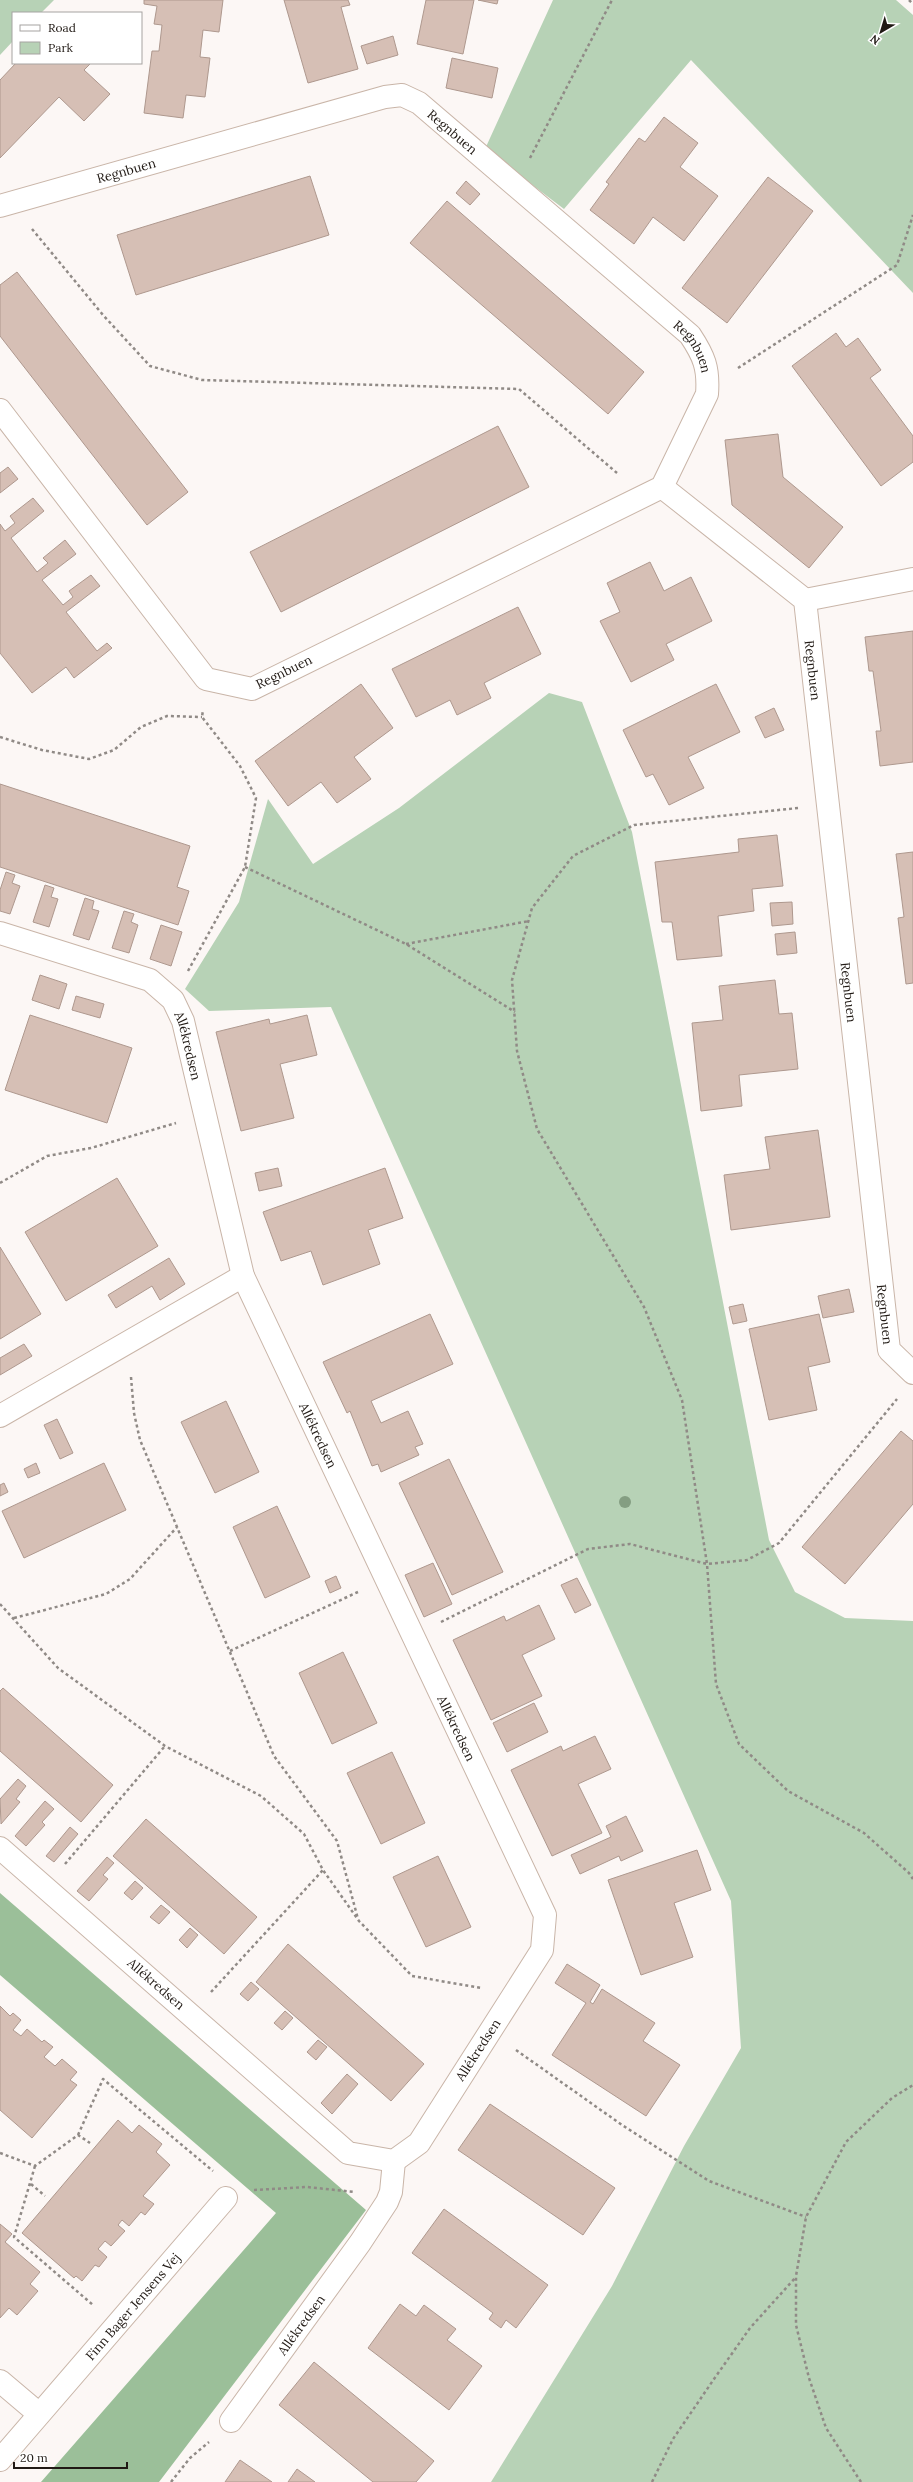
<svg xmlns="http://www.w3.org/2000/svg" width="913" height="2482" viewBox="0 0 913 2482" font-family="Lora,serif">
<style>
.green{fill:#b7d2b6}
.forest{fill:#9bbf99}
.building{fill:#d6bfb5;stroke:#ae988e}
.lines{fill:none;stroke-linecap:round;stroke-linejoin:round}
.street-casing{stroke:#c9b5a8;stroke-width:24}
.path{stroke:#908a86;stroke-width:2.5;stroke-dasharray:3 3;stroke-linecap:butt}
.street{stroke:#fff;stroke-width:22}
.tree{fill:#849e82}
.labels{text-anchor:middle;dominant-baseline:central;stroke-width:3.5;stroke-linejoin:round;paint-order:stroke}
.street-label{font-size:13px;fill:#201914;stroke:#fff}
</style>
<rect width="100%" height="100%" fill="#fcf7f5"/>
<path class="green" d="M0,0H54L41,13H13V41L0,55Z
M553,0H896L913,15V293L691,60L564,209L485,149Z
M549,693L582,702L632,832L769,1540L795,1592L845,1618L913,1621V2482H491L612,2286L684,2146L741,2048L731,1901L331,1007L209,1011L185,989L239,902L268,799L313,864L399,808Z"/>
<path class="forest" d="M0,1893L366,2210L159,2482H41L276,2213L0,1975Z"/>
<path class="building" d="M144,0H223L219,32L203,30L200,57L210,58L205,97L186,95L183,118L144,113L152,51H159L162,25L154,24L157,6L144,4Z
M284,0H348L350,5L341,7L358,69L308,83Z
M426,0H474L463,54L417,44Z
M478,0H498L497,4Z
M393,36L398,55L367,64L361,46Z
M452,58L498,68L492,98L446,88Z
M16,63H91L84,70L110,94L84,121L59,97L0,158V80Z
M664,117L698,143L680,167L718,196L684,241L653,217L634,244L590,210L609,184L606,182L639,138L645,142Z
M310,176L329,235L136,295L117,235Z
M768,177L813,211L727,323L682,288Z
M466,181L480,194L470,205L456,193Z
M447,201L644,372L608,414L410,243Z
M17,272L188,492L147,525L0,336V285Z
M836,333L846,347L858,338L881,370L870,378L913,436V462L881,486L792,366Z
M498,426L529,487L281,612L250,552Z
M778,434L783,477L843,527L809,568L732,505L725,440Z
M8,467L18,479L0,493V473Z
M33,498L44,511L11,538L37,572L48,563L43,558L65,540L76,554L42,580L63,605L73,597L69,591L91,575L100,586L66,612L97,651L107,643L112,648L74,678L66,667L32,693L0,653V524L5,531L15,523L10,516Z
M650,562L664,591L691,577L712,621L666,644L674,660L631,682L600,621L620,612L607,583Z
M518,607L541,654L484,683L491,698L457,715L450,700L416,717L392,669Z
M913,631V762L880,766L876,731H881L873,671H869L865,637Z
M361,684L393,728L354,757L371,779L337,803L321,782L288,806L255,761Z
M716,684L740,732L688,757L704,788L669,805L653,774L646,777L623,730Z
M774,708L784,730L765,738L755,717Z
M0,784L190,846L177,887L189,891L178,925L0,867Z
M777,835L783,886L752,889L754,911L718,916L722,956L677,960L672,922H662L655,862L739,852L738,839Z
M913,852V983L906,984L898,918L904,917L896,854Z
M6,872L15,875L12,883L20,886L10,914L0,911V890Z
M45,885L54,888L51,897L58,899L49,927L33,922Z
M85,898L94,901L92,909L99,911L89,940L73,935Z
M792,902L793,924L772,926L770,903Z
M124,911L134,914L131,922L138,925L129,953L112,948Z
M161,925L182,932L171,966L150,959Z
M795,932L797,953L777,955L775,934Z
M40,975L67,984L59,1009L32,1000Z
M775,980L779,1014L792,1013L798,1069L739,1075L742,1106L701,1111L692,1023L723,1020L719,986Z
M76,996L104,1004L100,1018L72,1010Z
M30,1015L132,1048L107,1123L5,1090Z
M307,1015L317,1055L280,1064L294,1118L241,1131L216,1032L269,1019L270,1024Z
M818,1130L830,1217L731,1230L724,1175L770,1169L765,1137Z
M278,1168L282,1186L259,1191L255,1173Z
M385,1168L403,1218L368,1230L380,1264L323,1285L311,1251L281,1261L263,1212Z
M117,1178L158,1246L66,1301L25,1232Z
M0,1247L41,1314L0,1339Z
M169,1258L185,1284L160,1300L152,1286L116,1308L108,1295Z
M849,1289L854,1312L823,1318L818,1296Z
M743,1304L747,1321L733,1324L729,1307Z
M430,1314L453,1364L371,1401L381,1423L408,1411L423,1444L415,1447L419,1455L381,1472L378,1464L372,1466L350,1411L347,1413L323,1362Z
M819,1314L830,1362L808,1367L817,1410L769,1420L749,1329Z
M24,1344L32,1356L0,1375V1358Z
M226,1401L259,1472L215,1493L181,1422Z
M57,1419L73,1453L60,1459L44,1425Z
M901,1431L913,1441V1504L845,1584L802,1547Z
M449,1459L503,1572L452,1595L399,1483Z
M36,1463L40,1473L28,1478L24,1469Z
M104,1463L126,1510L24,1558L2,1511Z
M4,1483L8,1492L0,1496V1485Z
M277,1506L310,1577L265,1598L233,1527Z
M433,1563L452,1604L424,1617L405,1575Z
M336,1576L341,1588L330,1593L325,1581Z
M577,1578L591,1605L575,1613L561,1585Z
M539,1605L555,1639L522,1655L542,1696L491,1720L453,1640L504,1616L506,1621Z
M343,1652L377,1723L332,1744L299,1673Z
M3,1688L113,1785L81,1822L0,1751V1691Z
M534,1703L548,1732L507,1752L493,1723Z
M595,1736L611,1769L578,1784L602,1833L552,1856L511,1770L561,1746L563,1751Z
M392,1752L425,1823L381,1844L347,1773Z
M18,1779L26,1786L16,1799L20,1802L1,1824L0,1799Z
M45,1801L54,1809L42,1822L45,1825L26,1846L15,1836Z
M626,1816L643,1851L621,1861L619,1856L580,1874L571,1855L611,1837L606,1826Z
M146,1819L257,1917L224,1954L113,1856Z
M70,1827L78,1834L54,1862L46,1856Z
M697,1850L711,1890L674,1903L693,1957L641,1975L608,1880Z
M438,1856L471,1927L426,1947L393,1877Z
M107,1857L114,1863L103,1875L108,1879L89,1901L77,1891Z
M135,1881L143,1888L132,1900L124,1893Z
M161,1905L170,1912L159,1924L150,1917Z
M190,1928L198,1935L187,1948L179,1940Z
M288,1944L424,2064L391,2101L256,1982Z
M567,1964L600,1985L590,2002L593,2004L602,1989L655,2023L643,2041L680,2065L646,2116L552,2055L586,2003L555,1983Z
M251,1982L259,1989L248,2001L240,1994Z
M0,2006L10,2016L13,2013L21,2020L13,2030L21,2036L27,2029L42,2042L44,2040L53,2047L44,2057L55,2066L62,2059L77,2072L70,2080L77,2085L32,2138L0,2110Z
M285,2011L293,2018L282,2030L274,2023Z
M318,2040L327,2047L316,2060L307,2052Z
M347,2074L358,2084L332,2114L321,2103Z
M490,2104L615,2188L583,2235L458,2150Z
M118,2120L132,2133L139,2125L162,2144L156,2152L170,2165L143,2196L154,2204L145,2215L141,2212L129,2226L122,2220L118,2225L125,2231L111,2246L105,2241L98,2249L107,2257L99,2267L95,2265L82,2281L76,2276L74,2278L22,2233Z
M444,2209L548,2285L516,2328L506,2320L501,2328L489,2319L493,2313L412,2253Z
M0,2224L12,2234L5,2242L40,2272L30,2284L38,2291L17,2315L9,2308L0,2318Z
M400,2304L416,2316L424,2305L456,2329L447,2340L482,2366L449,2410L368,2348Z
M314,2362L434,2461L416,2482H373L279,2405Z
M240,2460L272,2482H225Z
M297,2469L315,2482H288Z"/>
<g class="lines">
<defs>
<g id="street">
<path id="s1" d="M0,206L385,97L402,95L419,103L690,335C704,356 709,368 707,394L662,487L252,689L206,679L0,410"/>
<path id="s2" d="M662,487L805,600L889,1350L913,1373"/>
<path d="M805,600L913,579"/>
<path id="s3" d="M0,933L150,980L173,1000L183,1021L243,1276L545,1915L542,1950L419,2143L394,2161L348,2153L0,1848"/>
<path d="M0,1416L243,1276"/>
<path d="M0,2381L39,2414"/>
<path id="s4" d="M231,2421L360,2243L387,2202L391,2192L394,2161"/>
<path id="s5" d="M0,2460L226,2198"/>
</g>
</defs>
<use href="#street" class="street-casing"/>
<path class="path" d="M909,0L913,4
M530,158L612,0
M32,229L103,315L150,366L202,380L519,389L617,473
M738,368L897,265L913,215
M0,737L42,750L89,759L114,750L141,727L167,716L202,717
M798,808L634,825L573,856L532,908L512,980L517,1051L537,1129L644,1307L682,1400L707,1564L716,1684L739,1744L788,1791L864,1833L909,1873L913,1879
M245,867L406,944L515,1012
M406,944L529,921
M188,971L245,867L256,798L240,766L202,717L203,710
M0,1183L47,1156L91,1148L176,1123
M131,1377L134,1413L140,1440L177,1527L274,1756L337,1841L358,1919
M0,1604L58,1668L165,1746L261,1796L304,1834L323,1870L359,1921L412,1976L481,1988
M14,1618L106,1594L130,1579L177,1527
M441,1622L588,1549L630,1544L707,1564L747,1560L779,1543L897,1399
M230,1651L358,1592
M65,1864L165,1746
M211,1992L323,1870
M516,2050L622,2125L709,2181L806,2217
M78,2135L103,2079L213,2171
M0,2153L35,2166L78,2135L90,2143
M35,2166L14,2237L93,2305
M31,2184L45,2196
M254,2190L307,2187L355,2192
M171,2482L190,2458L209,2442
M652,2482L673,2439L714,2379L750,2328L796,2277
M861,2482L826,2428L809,2378L796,2325V2276L806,2217L846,2142L892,2098L913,2085"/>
<use href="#street" class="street"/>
</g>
<circle class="tree" cx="625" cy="1502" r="6"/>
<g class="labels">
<g class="street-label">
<text stroke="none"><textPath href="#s1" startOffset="480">Regnbuen</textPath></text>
<text stroke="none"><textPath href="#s1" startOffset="131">Regnbuen</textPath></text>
<text stroke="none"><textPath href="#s1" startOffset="804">Regnbuen</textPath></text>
<text stroke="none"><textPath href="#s2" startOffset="253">Regnbuen</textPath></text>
<text transform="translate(284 672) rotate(-26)">Regnbuen</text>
<text stroke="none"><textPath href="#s2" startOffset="577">Regnbuen</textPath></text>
<text stroke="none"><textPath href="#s3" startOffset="236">Allékredsen</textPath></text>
<text stroke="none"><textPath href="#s2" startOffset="901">Regnbuen</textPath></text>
<text stroke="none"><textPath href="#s3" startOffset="649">Allékredsen</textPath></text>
<text stroke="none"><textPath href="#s3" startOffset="973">Allékredsen</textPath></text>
<text transform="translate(156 1984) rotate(41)">Allékredsen</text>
<text transform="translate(478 2050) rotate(-57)">Allékredsen</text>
<text stroke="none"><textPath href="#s5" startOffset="203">Finn Bager Jensens Vej</textPath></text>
<text stroke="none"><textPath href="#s4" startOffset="119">Allékredsen</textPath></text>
</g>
</g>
<rect x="12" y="12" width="130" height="52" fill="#ffffff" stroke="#a6a3a1"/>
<rect x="20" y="25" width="20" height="6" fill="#ffffff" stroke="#a6a3a1"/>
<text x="48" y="32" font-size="12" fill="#201914">Road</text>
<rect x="20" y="42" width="20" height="12" fill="#b7d2b6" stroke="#a6a3a1"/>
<text x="48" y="52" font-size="12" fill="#201914">Park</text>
<g transform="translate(881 32) rotate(218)" stroke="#ffffff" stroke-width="3" paint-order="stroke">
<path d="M0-3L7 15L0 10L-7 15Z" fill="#201914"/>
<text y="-6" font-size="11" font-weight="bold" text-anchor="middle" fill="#201914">N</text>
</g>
<path d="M14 2462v6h113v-6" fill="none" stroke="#201914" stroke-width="2"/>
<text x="20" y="2462" font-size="12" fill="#201914" stroke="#ffffff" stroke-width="3" paint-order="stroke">20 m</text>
</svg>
